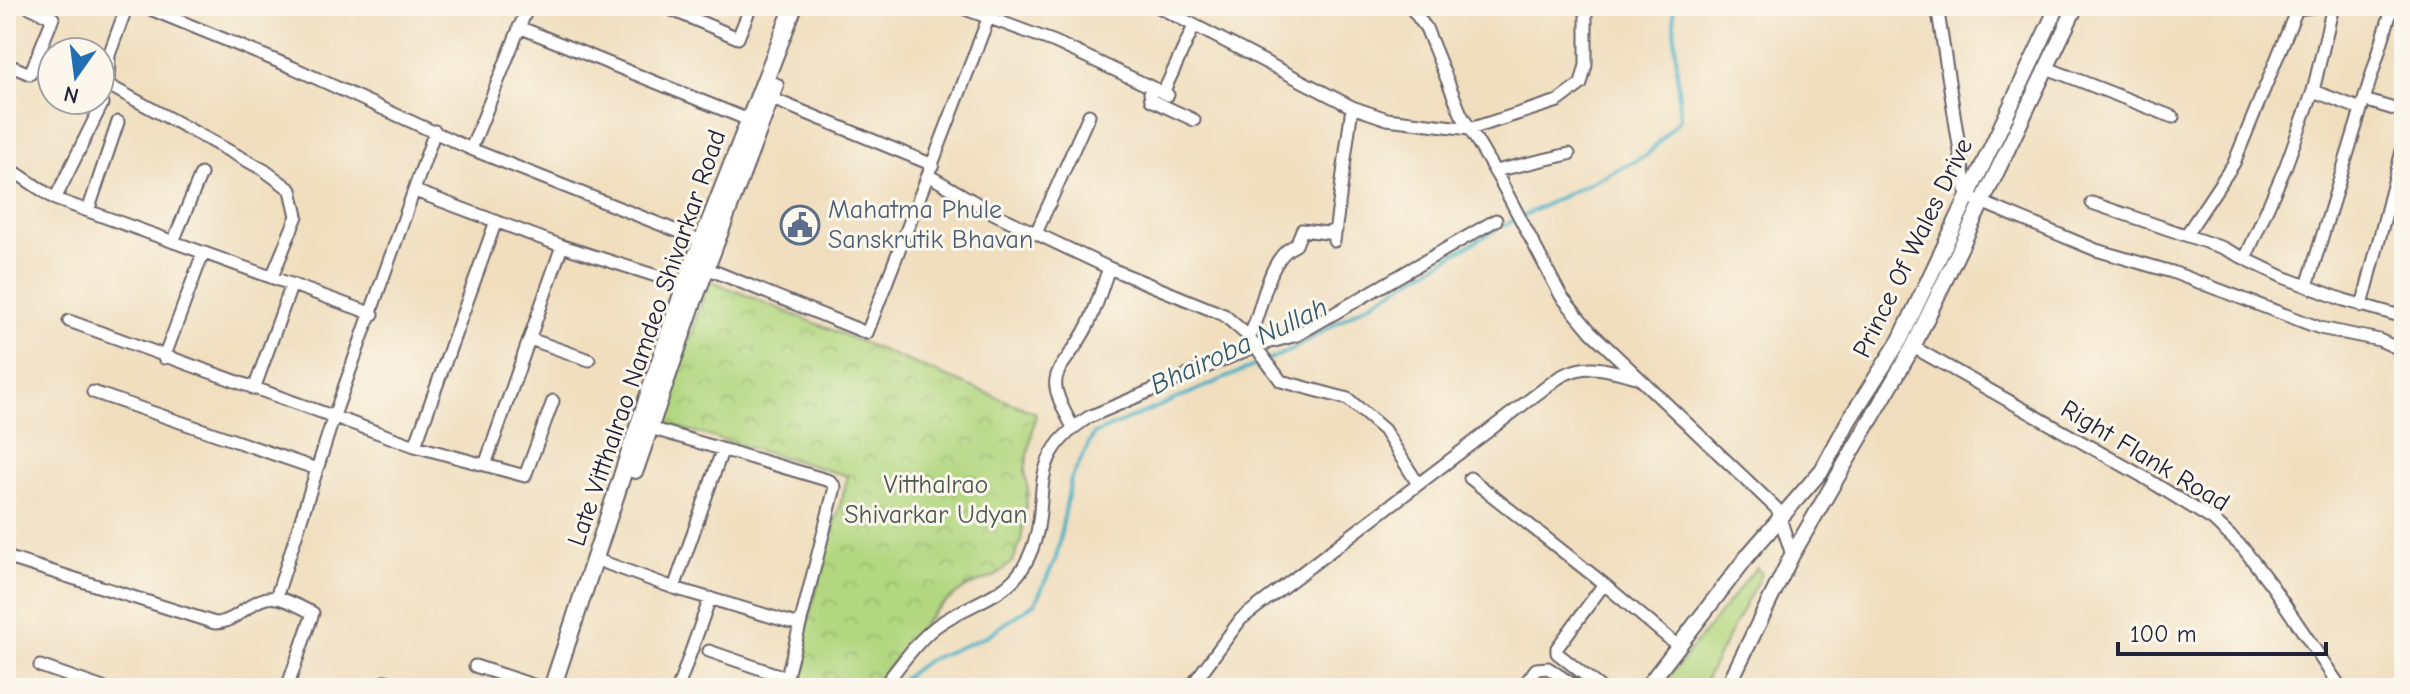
<svg xmlns="http://www.w3.org/2000/svg" width="2410" height="694" viewBox="0 0 2410 694" font-family="'Comic Neue',sans-serif">
<style>
.green{fill:#b2d780;stroke:#6a7c5e;stroke-width:2}
.park{fill:url(#park-crowns);stroke:#6a7c5e;stroke-width:2}
.lines{fill:none;stroke-linecap:round;stroke-linejoin:round}
.stream{stroke:#44afc3;stroke-width:4}
.minor-casing{stroke:#6a6469;stroke-width:15}
.tertiary-casing{stroke:#6a6469;stroke-width:18}
.secondary-casing{stroke:#6a6469;stroke-width:20}
.minor{stroke:#fff;stroke-width:11}
.tertiary{stroke:#fff;stroke-width:14}
.secondary{stroke:#fff;stroke-width:16}
.labels{text-anchor:middle;dominant-baseline:central;stroke-width:6;stroke-linejoin:round;paint-order:stroke}
.service-label{font-size:26px;fill:#4e5e75;stroke:#fbf7ec;text-anchor:start}
.street-label{font-size:26px;fill:#22223b;stroke:#fbf7ec}
.park-label{font-size:26px;fill:#4d5850;stroke:#fbf7ec}
.water-label{font-size:28px;font-style:italic;fill:#305a71;stroke:#fbf7ec}
</style>
<defs>
<pattern id="park-crowns" width="20" height="18" patternUnits="userSpaceOnUse" patternTransform="scale(2)"><rect width="20" height="18" fill="#b2d780"/><path d="M2 6a3 3 0 1 1 6 0M12 15a3 3 0 1 1 6 0" fill="none" stroke="#99b870"/></pattern>
</defs>
<rect width="100%" height="100%" fill="#fbf7ec"/>
<filter id="ink" filterUnits="userSpaceOnUse"><feTurbulence type="fractalNoise" baseFrequency=".0125" numOctaves="2"/><feDisplacementMap in="SourceGraphic" scale="16" xChannelSelector="R" yChannelSelector="G"/><feConvolveMatrix kernelMatrix="1 2 1 2 8 2 1 2 1" color-interpolation-filters="sRGB"/></filter>
<filter id="wash" filterUnits="userSpaceOnUse"><feTurbulence type="fractalNoise" baseFrequency=".006" numOctaves="4" result="noise"/><feDisplacementMap in="SourceGraphic" scale="32" xChannelSelector="R" yChannelSelector="G"/><feGaussianBlur stdDeviation="1.8" result="paint"/><feColorMatrix in="noise" values="0 0 0 0 0 0 0 0 0 0 0 0 0 0 0 0 0 1.4 0 .05"/><feComposite in="paint" operator="in"/></filter>
<g filter="url(#wash)">
<rect width="100%" height="100%" fill="#f0debe"/>
<path class="green" d="M1756,568L1762,573L1701,688H1660Z"/>
<path class="park" d="M709,280L1036,413L1025,470L1028,491L1021,541L1013,561L996,576L966,587L934,611L872,688H795L792,679L848,476L663,423Z"/>
<g class="lines">
<path class="stream" d="M891,688L926,661L985,637L1035,603L1056,558L1071,479L1094,434L1291,350L1500,227L1647,155L1680,119L1673,6"/>
</g>
</g>
<g filter="url(#ink)">
<g class="lines">
<defs>
<path id="minor" d="M127,6L109,55L108,85L264,170L291,190L297,216L272,277
M143,6L294,68L471,149L528,6
M663,6L738,38L751,6
M957,6L1055,42L1168,95
M1157,6L1352,107L1387,119L1470,129L1558,101L1581,84L1586,65V6
M1410,6L1426,28L1461,114L1501,182L1561,296L1591,332L1777,509L1792,555
M1937,6L1967,196L2096,250L2172,272L2320,328L2379,340L2404,351
M2289,6L2297,9L2320,6
M519,27L756,123
M6,64L30,74L53,18L27,6
M2047,68L2173,117
M1156,89L1150,93L1151,100L1194,120
M2313,91L2361,109
M1163,93L1194,26
M770,98L933,165
M2364,100L2404,112
M471,149L702,241
M6,166L55,199L373,314
M1495,171L1569,154
M928,175L995,214L1109,268L1224,315L1247,335L1281,381L1348,399L1384,430L1418,484
M415,191L562,246L685,285
M55,199L102,104
M2092,203L2223,248L2283,277L2344,300L2404,317
M88,211L118,122
M1036,233L1089,115
M2186,235L2234,163L2297,9
M1334,241L1352,107
M173,242L201,174
M2245,259L2285,168L2313,91L2333,6
M701,266L867,333L993,6
M2307,286L2391,12
M2362,306L2404,143
M69,321L415,446L525,476L553,401
M1249,337C1263,310 1267,256 1296,245L1302,230L1327,233L1336,230
M530,339L589,360
M1913,347L2142,476L2213,520L2243,548L2272,586L2341,688
M164,358L203,253
M254,389L292,284
M93,392L317,469
M1073,427C1039,368 1061,377 1087,327C1096,309 1102,287 1109,268
M650,428L830,481L835,487L784,688
M415,446L496,221
M485,465L562,246
M1470,478L1604,584
M6,557L215,623C239,623 253,593 278,598C290,601 302,608 313,613L287,688
M603,562L674,588L800,625
M674,588L722,451
M276,598L334,416L435,131
M709,651L787,678
M40,666L103,688
M475,666L542,688
M1448,686L1450,688
M384,688L386,681
M678,688L710,598
M882,688C898,669 914,644 934,628C962,605 1005,599 1024,566C1059,505 1016,463 1089,417L1256,346L1297,335L1496,220
M1190,688L1241,619L1558,378C1586,361 1606,369 1636,377
M1522,688L1536,669L1548,668L1578,688
M1601,688L1557,653V648L1604,584L1678,646"/>
<path id="tertiary" d="M1646,688L1750,553L1822,470L1849,420L1900,340L2058,6
M1727,688L1792,555L1913,347L2076,6"/>
<path id="secondary" d="M635,470L692,305L775,86
M552,688L685,285L794,6"/>
</defs>
<use href="#minor" class="minor-casing"/>
<use href="#tertiary" class="tertiary-casing"/>
<use href="#secondary" class="secondary-casing"/>
<use href="#minor" class="minor"/>
<use href="#tertiary" class="tertiary"/>
<use href="#secondary" class="secondary"/>
</g>
</g>
<defs>
<symbol id="civic-ring" viewBox="-11 -11 22 22"><circle r="9.5" fill="#fbf7ec" stroke="#5c6f8a" stroke-width="1.5"/><path d="M-.6-6.5H3V-4.5H.6V-3L4-1V1h2V6H-6V1h2V-1L-.6-3ZM-1.2 2.5V6h2.4V2.5Z" fill="#5c6f8a"/></symbol>
</defs>
<g fill-rule="evenodd">
<use href="#civic-ring" x="778" y="203" width="44" height="44"/>
</g>
<g class="labels">
<g class="service-label">
<text x="828" y="210">Mahatma Phule<tspan x="828" dy="30">Sanskrutik Bhavan</tspan></text>
</g>
<g class="street-label">
<text transform="translate(1913 248) rotate(-64)">Prince Of Wales Drive</text>
<text transform="translate(647 338) rotate(-71)">Late Vitthalrao Namdeo Shivarkar Road</text>
<text transform="translate(2145 456) rotate(31)">Right Flank Road</text>
</g>
<g class="park-label">
<text x="936" y="485">Vitthalrao<tspan x="936" dy="30">Shivarkar Udyan</tspan></text>
</g>
<g class="water-label">
<text transform="translate(1239 346) rotate(-25)">Bhairoba Nullah</text>
</g>
</g>
<rect width="2410" height="694" fill="none" stroke="#fbf7ec" stroke-width="32"/>
<g transform="translate(76 76) rotate(194)"><circle r="38" fill="#fbf7ec" stroke="#a4a2a5" stroke-width="2"/>
<path d="M0-6L14 30L0 20L-14 30Z" fill="#1f6fb2"/>
<text y="-12" font-size="22" font-weight="bold" text-anchor="middle" fill="#22223b">N</text>
</g>
<path d="M2118 642v12h208v-12" fill="none" stroke="#22223b" stroke-width="4"/>
<text x="2130" y="642" font-size="24" fill="#22223b" stroke="#fbf7ec" stroke-width="6" paint-order="stroke">100 m</text>
</svg>
